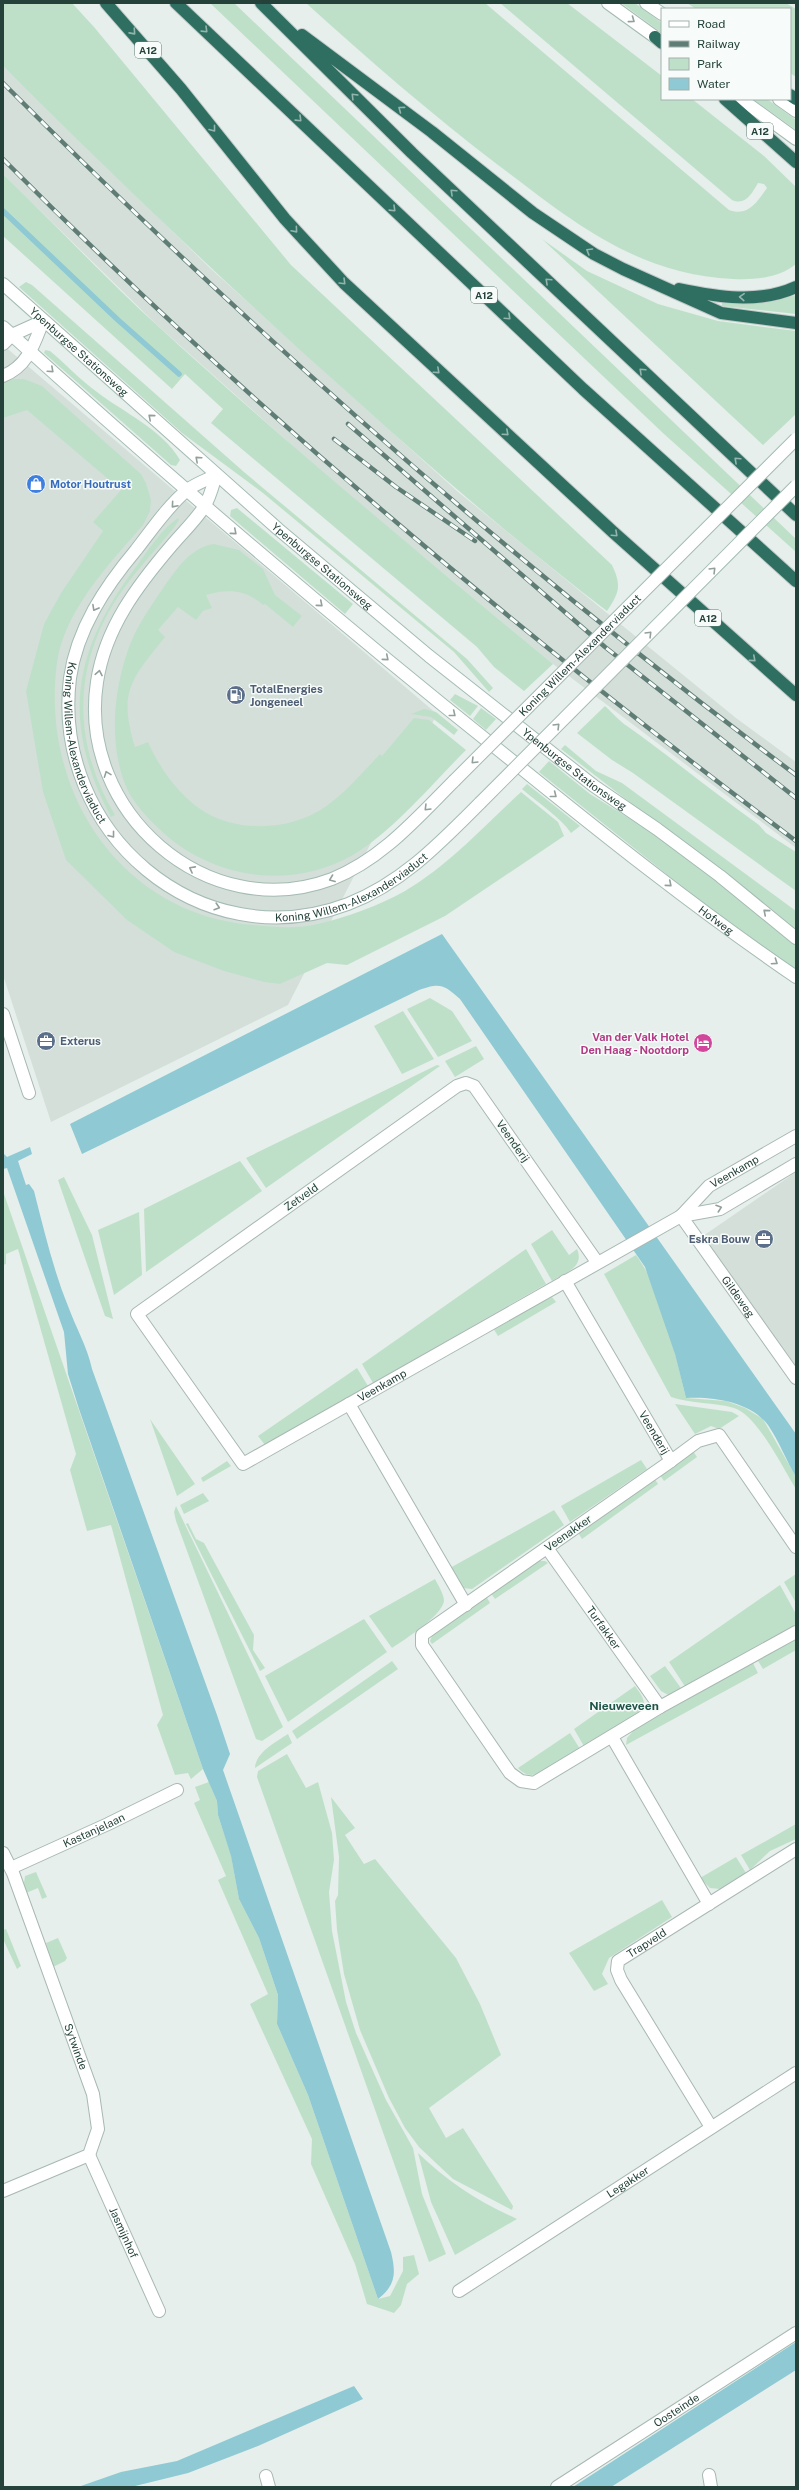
<svg xmlns="http://www.w3.org/2000/svg" width="799" height="2490" viewBox="0 0 799 2490" font-family="'Public Sans',sans-serif">
<style>
.built{fill:#d4dfda}
.green{fill:#bfe0c8}
.water{fill:#8ec9d4}
.lines{fill:none;stroke-linecap:round;stroke-linejoin:round}
.stream{stroke:#8ec9d4;stroke-width:5.5}
.street-casing{stroke:#a8b8b2;stroke-width:14}
.secondary-casing{stroke:#a4bbb3;stroke-width:14}
.highway-casing{stroke:#c2cac8;stroke-width:14}
.street{stroke:#fff;stroke-width:12}
.secondary{stroke:#fff;stroke-width:12}
.highway{stroke:#2f6f62;stroke-width:12}
.rail-casing{stroke:#5f7d75;stroke-width:4.5}
.rail{stroke:#f7fbf9;stroke-width:3;stroke-dasharray:9;stroke-linecap:butt}
.secondary-bridge-casing{stroke:#a4bbb3;stroke-width:14;stroke-linecap:butt}
.secondary-bridge{stroke:#fff;stroke-width:12}
.oneway{stroke:#92a09c}
.oneway2{stroke:#93b5ae}
.labels{text-anchor:middle;dominant-baseline:central;stroke-width:3;stroke-linejoin:round;paint-order:stroke}
.shield{fill:#f7fbf9;stroke:#637a73;stroke-width:1}
.shield-label{font-size:10px;font-weight:bold;fill:#24423a}
.street-label{font-size:11px;fill:#24423a;stroke:#f7fbf9}
.shop-label{font-size:11px;font-weight:bold;fill:#366cbe;stroke:#f7fbf9;text-anchor:start}
.service-label{font-size:11px;font-weight:bold;fill:#4e5e75;stroke:#f7fbf9;text-anchor:start}
.hotel-label{font-size:11px;font-weight:bold;fill:#b23c85;stroke:#f7fbf9;text-anchor:end}
.neighbourhood-label{font-size:12px;font-weight:bold;fill:#1f5548;stroke:#f7fbf9}
</style>
<rect width="100%" height="100%" fill="#e6efeb"/>
<path class="built" d="M3,66L211,269L457,491L736,718L796,762V848L553,664L332,481L157,325L3,174Z
M3,345L437,714L288,1005L51,1122L3,975Z
M796,1172V1372L703,1236Z"/>
<path class="green" d="M3,3H72L94,27L291,265L612,565C622,586 619,593 607,611C520,545 438,474 357,401C243,300 133,195 25,88L3,66Z
M210,3H234L796,539V552L664,434Z
M306,3H485L729,210C748,217 757,202 767,188L764,184L758,183C752,193 746,206 732,200L500,3H567L662,76V99H692L764,156L796,187V264C779,278 755,280 733,279C635,274 572,221 498,165C431,114 368,59 306,3Z
M621,3H635L662,23V33Z
M687,3H786L796,9V77L790,73V9H696Z
M753,99H767L796,120V130Z
M3,174C55,224 105,278 159,327C287,444 420,554 553,664L524,691L494,667L477,647L211,423L223,409L185,374L172,389L3,236Z
M542,239L587,271L658,304L718,321L796,331V414L763,445Z
M26,282L32,285L244,472L467,659L493,688L489,692L454,652L263,493L182,433L19,287Z
M796,295V314L722,306V303C749,305 771,304 796,295Z
M45,350L50,351C66,364 80,380 97,392C123,412 163,430 180,460L176,466L171,465L44,353Z
M13,379H24L42,386L141,474L146,483L151,500L150,511L143,525C110,563 64,611 57,663C40,791 121,915 254,925C275,927 297,929 318,924C347,917 378,906 405,891C448,866 484,826 521,792L558,822L564,836L445,916L347,965L327,963L280,984L264,982L224,971L174,952L127,920L66,860L43,792L26,691L44,624L61,593L103,531L93,522L121,490L27,410L3,418V382Z
M237,508L353,604L345,614L230,516L231,510Z
M178,518L179,520L173,529C153,553 131,576 114,603C72,671 74,746 115,815L111,817C61,723 72,652 135,568C147,552 161,529 178,518Z
M214,544L239,550L263,569L275,595L302,616L293,627L265,604L263,605C245,589 227,589 206,595L212,608L203,611L196,620L178,607L158,630L165,637C131,680 118,691 135,747L148,742C160,769 180,797 205,812C240,833 292,830 325,807C345,793 363,772 380,754L382,756L414,718L429,720L466,750C433,783 393,831 353,855C288,892 208,878 156,826C144,814 131,800 125,784C108,741 114,684 131,642C138,625 149,609 159,594C173,574 189,547 214,544Z
M455,694L478,706L470,716L450,700Z
M605,706C612,712 619,721 627,726C672,758 714,793 759,825L766,833L796,852V891L633,773L612,760L577,733Z
M481,708L496,719L486,730L473,719Z
M424,709L436,712L458,730L454,735L431,717L411,714Z
M565,745L596,771L622,783L796,911V931L561,749Z
M549,761L590,794L661,838L776,926L796,944V972L745,937L539,772Z
M527,784L580,826L571,833C560,817 538,803 522,789Z
M430,998L452,1011L472,1041L438,1057L407,1009Z
M403,1011L434,1059L402,1074L374,1026Z
M476,1046L484,1059L455,1077L445,1061Z
M437,1065L440,1066L266,1188L246,1158Z
M240,1161L262,1191L146,1272L144,1209Z
M64,1177L92,1235L113,1319L105,1316L58,1180Z
M3,1191L203,1769L191,1779L188,1773L175,1775L157,1725L163,1715L111,1525L87,1531L70,1470L76,1454L18,1249L6,1254V1264L3,1265Z
M139,1212L142,1275L114,1295L98,1230Z
M552,1230L569,1255L577,1249C585,1267 565,1273 552,1281L531,1244Z
M526,1249L546,1284L373,1383L362,1364Z
M636,1255C663,1291 675,1354 686,1398L726,1401L745,1408L763,1419L796,1477V1489C783,1468 757,1415 734,1408C713,1402 692,1404 671,1397L604,1274Z
M552,1297L556,1302L498,1336L493,1328Z
M357,1368L368,1386L265,1445L258,1436Z
M675,1404L732,1412L739,1416L719,1429L711,1426L695,1434Z
M150,1419L195,1484L177,1496Z
M693,1451L697,1457L664,1481L660,1475Z
M641,1460L647,1469L570,1522L561,1506Z
M227,1461L231,1466L203,1482L201,1478Z
M654,1478L658,1484L582,1539L577,1531Z
M203,1493L209,1501L184,1514L180,1505Z
M176,1506L283,1727L262,1741L256,1739L176,1521L174,1512Z
M554,1510L564,1525L472,1589L462,1588L450,1568Z
M188,1523L196,1539L204,1543L254,1635L253,1650L265,1668L260,1671L186,1524Z
M535,1561H545L548,1563L495,1599L490,1592Z
M796,1574V1603L784,1582Z
M435,1579C438,1585 444,1594 444,1601C442,1616 404,1640 392,1648L369,1616Z
M780,1585L796,1614V1626L686,1688L669,1662Z
M486,1596L490,1603L432,1644L430,1641L434,1631Z
M364,1619L387,1652L288,1722L265,1676Z
M796,1638V1650L763,1669L758,1661Z
M392,1661L398,1669L297,1739L292,1731Z
M753,1663L758,1673L626,1745L627,1738L635,1729Z
M665,1666L683,1691L670,1696L661,1691L650,1676Z
M635,1686C639,1692 645,1698 644,1706C641,1719 597,1740 585,1748L574,1729Z
M570,1733L580,1749L537,1774C529,1776 525,1775 518,1768Z
M288,1734L292,1743L255,1768C256,1752 276,1742 288,1734Z
M287,1754L306,1788L318,1782L332,1833L334,1860L329,1892L332,1931L346,2002L356,2033L386,2100L413,2148L422,2194L446,2254L429,2262L257,1777L258,1771Z
M209,1782L217,1801L218,1815L231,1855L239,1899L259,1938L278,1995L277,2024L308,2095L378,2299L390,2296L403,2271V2257L414,2255L419,2274L407,2284L401,2305L394,2313L367,2304L355,2264L311,2164L312,2139L250,2004L268,1994L218,1880L226,1876L194,1803L200,1800L195,1787Z
M331,1797L355,1828L345,1835L364,1864L375,1859L456,1958L480,2004L501,2055L429,2108L446,2138L463,2128L513,2206L512,2210L453,2179L419,2147L405,2128L389,2098L360,2030L344,1974L337,1930L335,1901L338,1895L339,1857Z
M796,1824V1839L770,1851L750,1870L741,1855Z
M736,1857L746,1873L720,1889L710,1888L700,1878Z
M36,1872L47,1897L42,1899L38,1888L26,1893L24,1883L25,1876Z
M662,1900L672,1917L609,1958L602,1974L608,1984L594,1991L569,1953Z
M6,1929L21,1966L17,1969L3,1939V1930Z
M58,1938L67,1958L65,1961L53,1967L46,1943Z
M418,2153C448,2182 479,2202 517,2219L455,2255L431,2202Z"/>
<path class="water" d="M442,934L796,1434V1477C786,1460 779,1441 768,1425C751,1402 713,1396 686,1398L675,1354L645,1267L460,999C443,984 440,983 419,990L82,1154L70,1124Z
M30,1147L32,1154L18,1161L26,1185L29,1184L34,1191C44,1230 53,1269 68,1306C76,1328 87,1346 92,1369L217,1715L230,1754L223,1770L391,2252C396,2273 396,2285 378,2299L308,2095L277,2024L278,1995L259,1938L239,1899L231,1856L218,1815L217,1801L203,1769L79,1409L68,1374L64,1332L7,1168L3,1169V1153L7,1157Z
M796,2342V2370L611,2487H573Z
M354,2386L363,2399L258,2446L188,2473L131,2487H78L121,2472L177,2461Z"/>
<g class="lines">
<path class="stream" d="M3,211L118,320L179,374"/>
<defs>
<g id="street">
<path d="M3,344L12,335L43,321"/>
<path d="M3,376C28,366 34,344 43,321"/>
<path d="M3,1014L29,1093"/>
<path id="s1" d="M681,1216L796,1378"/>
<path d="M681,1216L720,1209L796,1164"/>
<path id="s2" d="M597,1262L474,1086L466,1083L457,1086L137,1314L243,1464L681,1216L709,1186L796,1136"/>
<path id="s3" d="M565,1281L671,1461L698,1441L719,1435L796,1547"/>
<path d="M349,1404L466,1605"/>
<path d="M671,1461L422,1635V1645L510,1773L521,1781L534,1783L660,1707L796,1632"/>
<path id="s4" d="M547,1548L660,1707"/>
<path d="M612,1737L709,1904"/>
<path id="s5" d="M3,1853L13,1873L93,2094L98,2129L89,2155L3,2191"/>
<path id="s6" d="M11,1868L108,1824L177,1790"/>
<path id="s7" d="M711,2127L621,1980L617,1970L618,1961L796,1849"/>
<path id="s8" d="M89,2155L159,2311"/>
<path id="s9" d="M459,2291L796,2073"/>
<path d="M709,2475L711,2487"/>
<path d="M266,2476L269,2487"/>
<path id="s10" d="M557,2487L796,2333"/>
</g>
<g id="secondary">
<path d="M608,3L662,42"/>
<path d="M646,3L662,14"/>
<path d="M741,99L796,139"/>
<path d="M779,99L796,111"/>
<path id="s11" d="M3,284L278,529L429,656L594,786L657,829L720,876L796,938"/>
<path id="s12" d="M3,327C166,475 333,618 505,755C600,832 695,908 796,977"/>
<path id="s13" d="M216,475C207,480 194,484 186,491C167,507 151,531 136,550C105,587 77,629 70,678C51,832 200,960 348,904C402,883 440,843 480,803"/>
<path d="M216,475C213,485 210,498 204,507C195,521 182,533 172,545C137,586 105,628 97,682C77,811 207,926 332,879C382,859 417,818 454,781"/>
</g>
<path id="highway" d="M106,3L181,89L285,219L344,283L613,532L796,695
M176,3L583,389L796,581
M261,3L412,153L796,515
M302,35L432,132L533,213L594,254L623,269L721,313L796,323
M655,37L662,43
M790,95L796,99
M725,99L796,162
M679,289C717,297 759,304 796,287"/>
</defs>
<use href="#street" class="street-casing"/>
<use href="#secondary" class="secondary-casing"/>
<use href="#highway" class="highway-casing"/>
<use href="#street" class="street"/>
<use href="#secondary" class="secondary"/>
<use href="#highway" class="highway"/>
<defs>
<path id="rail" d="M3,83C250,331 515,565 796,775
M3,159C249,407 517,632 796,841
M348,424L605,647L796,798
M334,439L396,487L475,541"/>
</defs>
<use href="#rail" class="rail-casing"/>
<use href="#rail" class="rail"/>
<defs>
<g id="secondary-bridge">
<path id="s14" d="M454,781L796,439"/>
<path d="M480,803L796,486"/>
</g>
</defs>
<use href="#secondary-bridge" class="secondary-bridge-casing"/>
<use href="#secondary-bridge" class="secondary-bridge"/>
</g>
<defs><path id="oneway-chevron" d="M-2-3.5L2.5 0L-2 3.5" fill="none" stroke-width="1.6" stroke-linecap="round" stroke-linejoin="round"/></defs>
<g class="oneway">
<use href="#oneway-chevron" transform="translate(632 20) rotate(36)"/>
<use href="#oneway-chevron" transform="translate(51 370) rotate(42)"/>
<use href="#oneway-chevron" transform="translate(151 417) rotate(-139)"/>
<use href="#oneway-chevron" transform="translate(198 459) rotate(-138)"/>
<use href="#oneway-chevron" transform="translate(174 505) rotate(131)"/>
<use href="#oneway-chevron" transform="translate(234 532) rotate(41)"/>
<use href="#oneway-chevron" transform="translate(713 570) rotate(-45)"/>
<use href="#oneway-chevron" transform="translate(320 604) rotate(40)"/>
<use href="#oneway-chevron" transform="translate(95 608) rotate(119)"/>
<use href="#oneway-chevron" transform="translate(649 634) rotate(-45)"/>
<use href="#oneway-chevron" transform="translate(386 658) rotate(40)"/>
<use href="#oneway-chevron" transform="translate(99 673) rotate(-79)"/>
<use href="#oneway-chevron" transform="translate(453 714) rotate(39)"/>
<use href="#oneway-chevron" transform="translate(557 726) rotate(-45)"/>
<use href="#oneway-chevron" transform="translate(474 761) rotate(135)"/>
<use href="#oneway-chevron" transform="translate(107 774) rotate(-111)"/>
<use href="#oneway-chevron" transform="translate(554 795) rotate(38)"/>
<use href="#oneway-chevron" transform="translate(427 808) rotate(135)"/>
<use href="#oneway-chevron" transform="translate(112 835) rotate(52)"/>
<use href="#oneway-chevron" transform="translate(192 869) rotate(-152)"/>
<use href="#oneway-chevron" transform="translate(332 879) rotate(159)"/>
<use href="#oneway-chevron" transform="translate(669 884) rotate(40)"/>
<use href="#oneway-chevron" transform="translate(217 907) rotate(17)"/>
<use href="#oneway-chevron" transform="translate(766 912) rotate(-140)"/>
<use href="#oneway-chevron" transform="translate(775 962) rotate(34)"/>
<use href="#oneway-chevron" transform="translate(719 1208) rotate(-19)"/>
</g>
<g class="oneway2">
<use href="#oneway-chevron" transform="translate(205 30) rotate(44)"/>
<use href="#oneway-chevron" transform="translate(133 32) rotate(48)"/>
<use href="#oneway-chevron" transform="translate(354 96) rotate(-135)"/>
<use href="#oneway-chevron" transform="translate(401 109) rotate(-143)"/>
<use href="#oneway-chevron" transform="translate(299 119) rotate(44)"/>
<use href="#oneway-chevron" transform="translate(213 129) rotate(52)"/>
<use href="#oneway-chevron" transform="translate(453 192) rotate(-137)"/>
<use href="#oneway-chevron" transform="translate(393 209) rotate(44)"/>
<use href="#oneway-chevron" transform="translate(295 230) rotate(49)"/>
<use href="#oneway-chevron" transform="translate(589 251) rotate(-149)"/>
<use href="#oneway-chevron" transform="translate(548 281) rotate(-137)"/>
<use href="#oneway-chevron" transform="translate(343 282) rotate(45)"/>
<use href="#oneway-chevron" transform="translate(742 297) rotate(-177)"/>
<use href="#oneway-chevron" transform="translate(508 317) rotate(43)"/>
<use href="#oneway-chevron" transform="translate(437 371) rotate(42)"/>
<use href="#oneway-chevron" transform="translate(642 371) rotate(-137)"/>
<use href="#oneway-chevron" transform="translate(506 433) rotate(42)"/>
<use href="#oneway-chevron" transform="translate(737 460) rotate(-137)"/>
<use href="#oneway-chevron" transform="translate(615 534) rotate(43)"/>
<use href="#oneway-chevron" transform="translate(753 659) rotate(41)"/>
</g>
<defs>
<symbol id="shop-disc" viewBox="-11 -11 22 22"><circle r="9.5" fill="#3f7fe0" stroke="#f7fbf9"/><path d="M-5-2.5h2.3a2.7 3.5 0 0 1 5.4 0H5L5.5 6h-11ZM-1.5-2.5h3a1.5 2.3 0 0 0-3 0Z" fill="#fff"/></symbol>
<symbol id="fuel-disc" viewBox="-11 -11 22 22"><circle r="9.5" fill="#5c6f8a" stroke="#f7fbf9"/><path d="M-5.5-6h7V0h2V4h1.3V-2.5L3-4.5l.8-.8L6-3V5H2.5V1h-1V6h-7ZM-4.2-4.7v3.2H.2V-4.7Z" fill="#fff"/></symbol>
<symbol id="office-disc" viewBox="-11 -11 22 22"><circle r="9.5" fill="#5c6f8a" stroke="#f7fbf9"/><path d="M-6-3h4V-5.5h4V-3h4V5H-6ZM-1-4.5V-3h2v-1.5ZM-6 0V1H6V0Z" fill="#fff"/></symbol>
<symbol id="hotel-disc" viewBox="-11 -11 22 22"><circle r="9.5" fill="#d1479c" stroke="#f7fbf9"/><path d="M-6-4.5h1.5V1H6V5H4.5V3h-9V5H-6ZM-4 0a1.8 1.8 0 1 1 3.6 0ZM.5 0V-2.5h3Q6-2.5 6 0Z" fill="#fff"/></symbol>
</defs>
<g fill-rule="evenodd">
<use href="#shop-disc" x="25" y="473" width="22" height="22"/>
<use href="#fuel-disc" x="225" y="684" width="22" height="22"/>
<use href="#office-disc" x="35" y="1030" width="22" height="22"/>
<use href="#hotel-disc" x="692" y="1032" width="22" height="22"/>
<use href="#office-disc" x="753" y="1228" width="22" height="22"/>
</g>
<g class="labels">
<g class="shield">
<rect x="135" y="42" width="26" height="16" rx="3"/>
<rect x="747" y="123" width="26" height="16" rx="3"/>
<rect x="471" y="287" width="26" height="16" rx="3"/>
<rect x="695" y="610" width="26" height="16" rx="3"/>
</g>
<g class="shield-label">
<text x="148" y="50">A12</text>
<text x="760" y="131">A12</text>
<text x="484" y="295">A12</text>
<text x="708" y="618">A12</text>
</g>
<g class="street-label">
<text stroke="none"><textPath href="#s11" startOffset="102">Ypenburgse Stationsweg</textPath></text>
<text stroke="none"><textPath href="#s11" startOffset="426">Ypenburgse Stationsweg</textPath></text>
<text stroke="none"><textPath href="#s14" startOffset="178">Koning Willem-Alexanderviaduct</textPath></text>
<text stroke="none"><textPath href="#s13" startOffset="325">Koning Willem-Alexanderviaduct</textPath></text>
<text stroke="none"><textPath href="#s11" startOffset="750">Ypenburgse Stationsweg</textPath></text>
<text stroke="none"><textPath href="#s13" startOffset="696">Koning Willem-Alexanderviaduct</textPath></text>
<text stroke="none"><textPath href="#s12" startOffset="928">Hofweg</textPath></text>
<text transform="translate(513 1141) rotate(55)">Veenderij</text>
<text stroke="none"><textPath href="#s2" startOffset="1383">Veenkamp</textPath></text>
<text transform="translate(301 1197) rotate(-35)">Zetveld</text>
<text stroke="none"><textPath href="#s1" startOffset="99">Gildeweg</textPath></text>
<text stroke="none"><textPath href="#s2" startOffset="969">Veenkamp</textPath></text>
<text stroke="none"><textPath href="#s3" startOffset="176">Veenderij</textPath></text>
<text transform="translate(568 1533) rotate(-35)">Veenakker</text>
<text stroke="none"><textPath href="#s4" startOffset="98">Turfakker</textPath></text>
<text stroke="none"><textPath href="#s6" startOffset="91">Kastanjelaan</textPath></text>
<text stroke="none"><textPath href="#s7" startOffset="226">Trapveld</textPath></text>
<text stroke="none"><textPath href="#s5" startOffset="207">Sytwinde</textPath></text>
<text stroke="none"><textPath href="#s9" startOffset="201">Legakker</textPath></text>
<text stroke="none"><textPath href="#s8" startOffset="85">Jasmijnhof</textPath></text>
<text stroke="none"><textPath href="#s10" startOffset="142">Oosteinde</textPath></text>
</g>
<g class="shop-label">
<text x="50" y="484">Motor Houtrust</text>
</g>
<g class="service-label">
<text x="250" y="689">TotalEnergies<tspan x="250" dy="13">Jongeneel</tspan></text>
<text x="60" y="1041">Exterus</text>
<text x="750" y="1239" text-anchor="end">Eskra Bouw</text>
</g>
<g class="hotel-label">
<text x="689" y="1037">Van der Valk Hotel<tspan x="689" dy="13">Den Haag - Nootdorp</tspan></text>
</g>
<g class="neighbourhood-label">
<text x="624" y="1706">Nieuweveen</text>
</g>
</g>
<rect width="799" height="2490" fill="none" stroke="#24423a" stroke-width="8"/>
<rect x="661" y="8" width="130" height="92" fill="#f7fbf9" stroke="#a3b1ad"/>
<rect x="669" y="21" width="20" height="6" fill="#ffffff" stroke="#a3b1ad"/>
<text x="697" y="28" font-size="12" fill="#24423a">Road</text>
<rect x="669" y="41" width="20" height="6" fill="#5f7d75" stroke="#a3b1ad"/>
<text x="697" y="48" font-size="12" fill="#24423a">Railway</text>
<rect x="669" y="58" width="20" height="12" fill="#bfe0c8" stroke="#a3b1ad"/>
<text x="697" y="68" font-size="12" fill="#24423a">Park</text>
<rect x="669" y="78" width="20" height="12" fill="#8ec9d4" stroke="#a3b1ad"/>
<text x="697" y="88" font-size="12" fill="#24423a">Water</text>
</svg>
